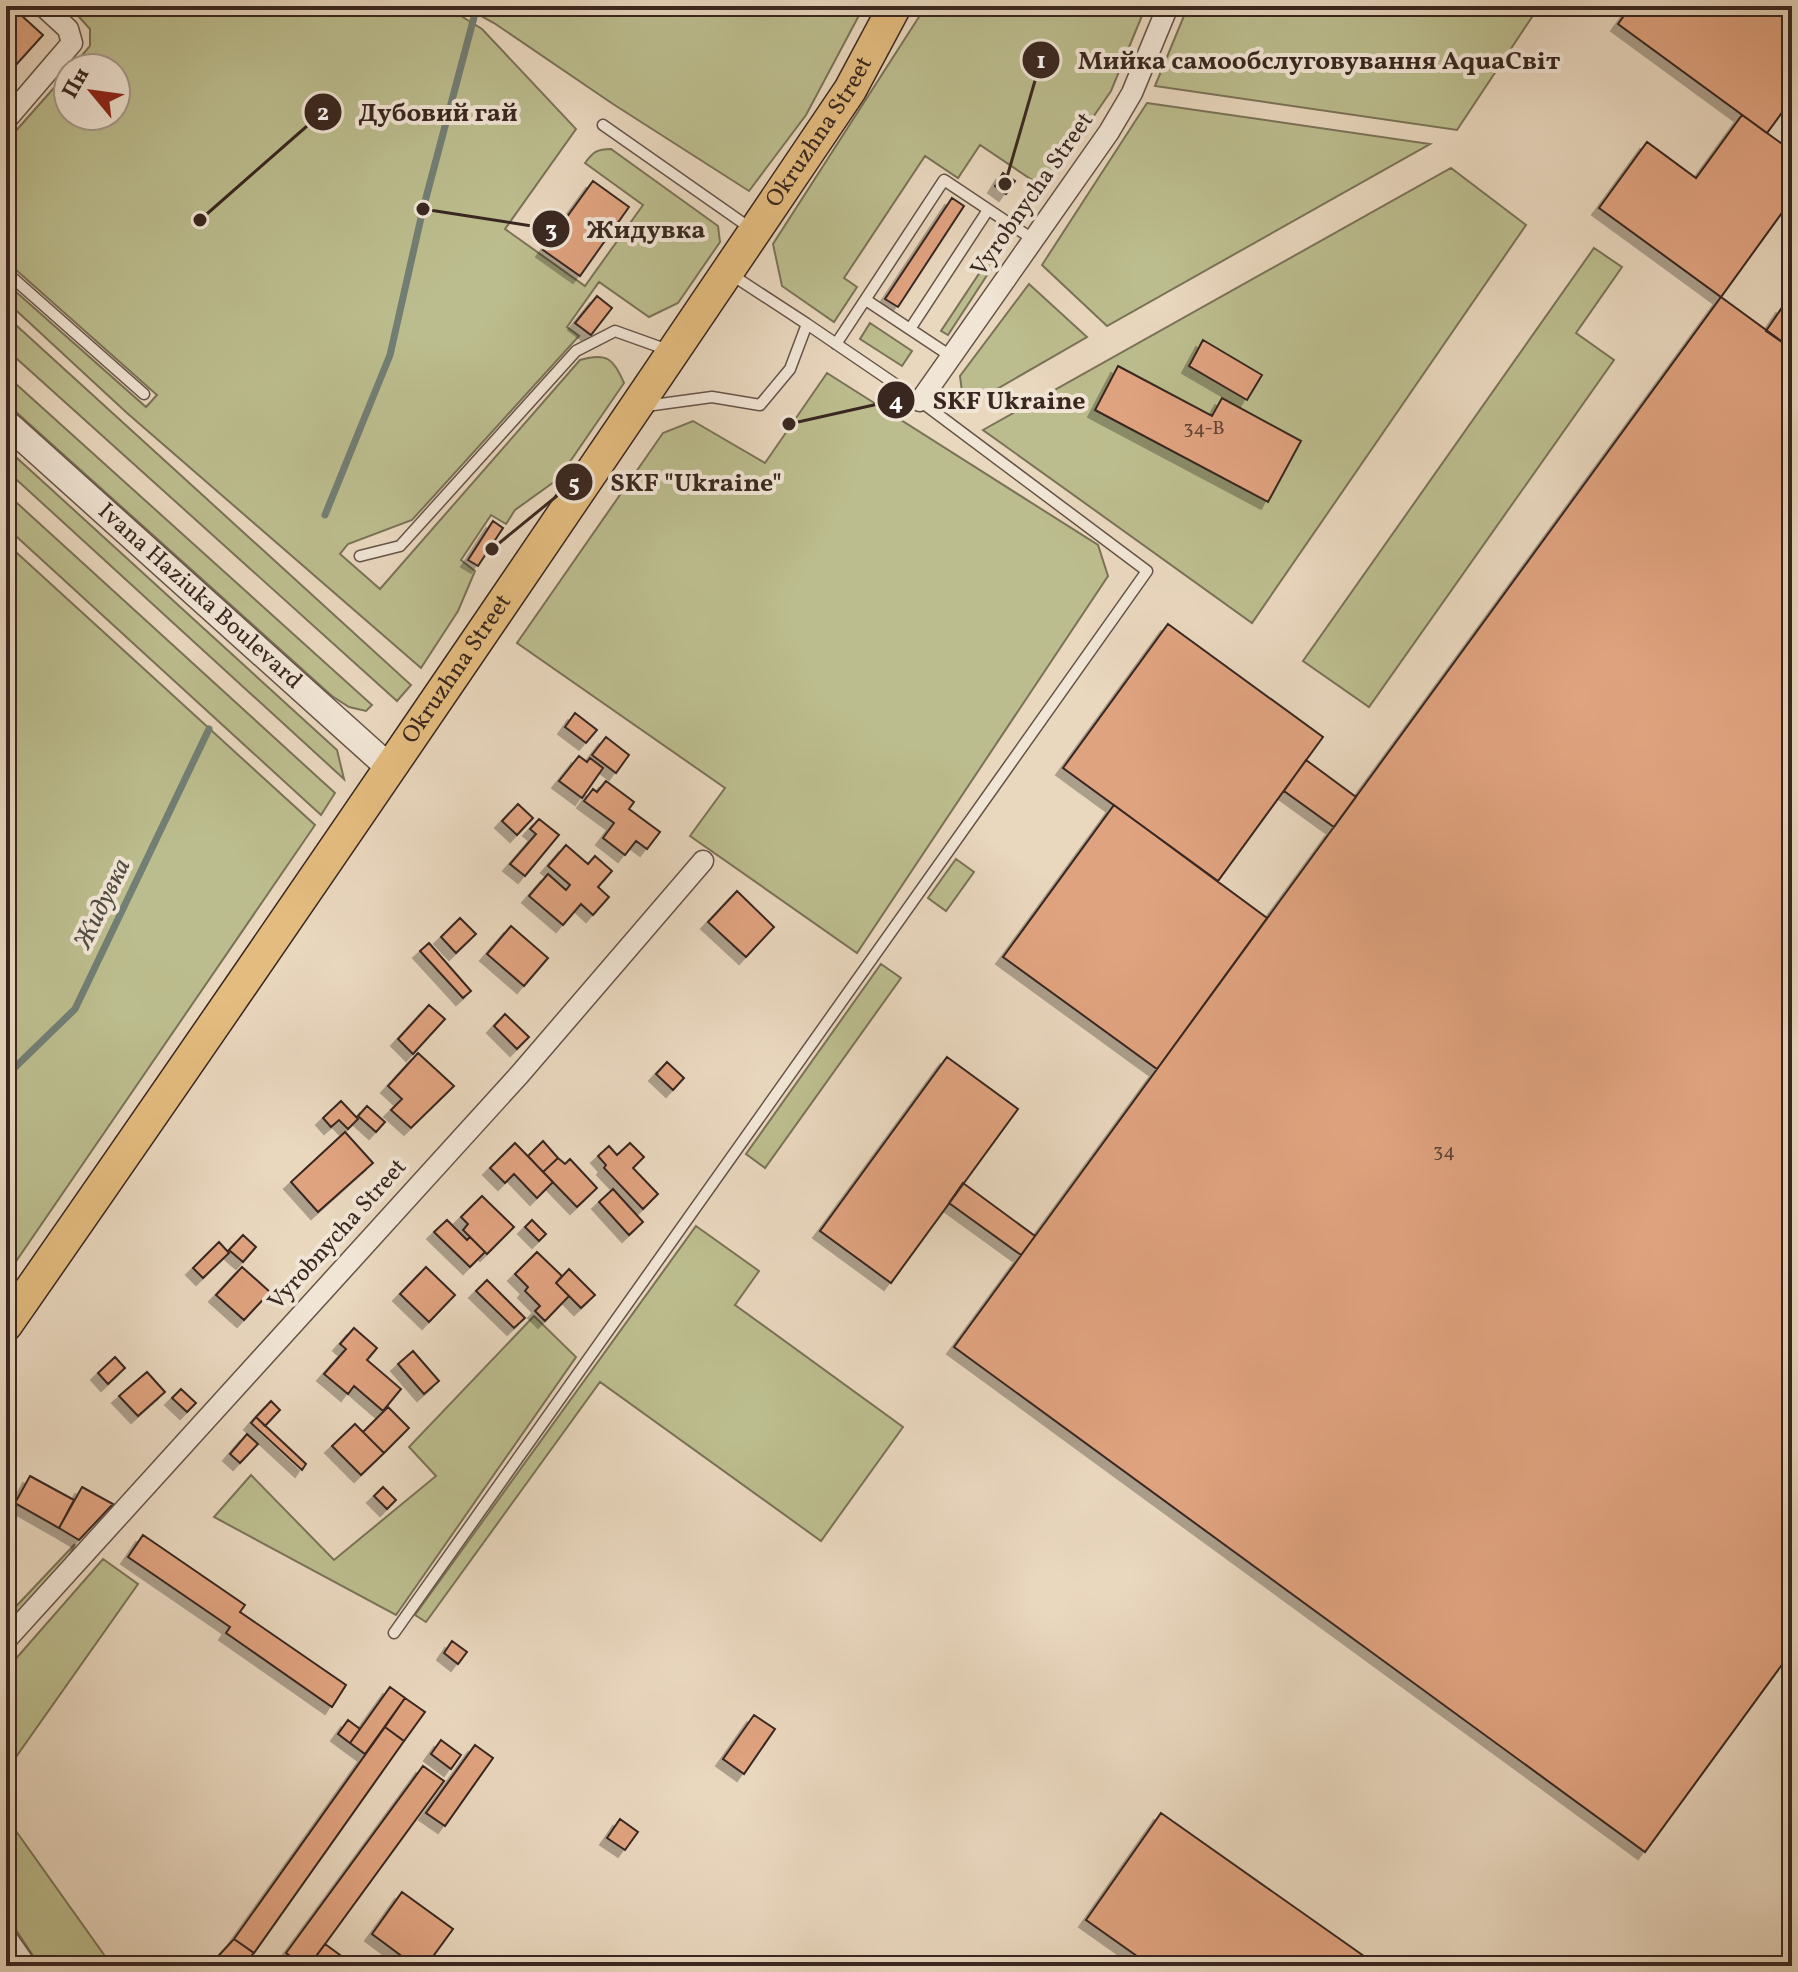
<svg xmlns="http://www.w3.org/2000/svg" width="1798" height="1972" viewBox="0 0 1798 1972" font-family="Vollkorn,serif">
<style>
.green{fill:#bcbd8e;stroke:#7a7257;stroke-width:2}
.lines{fill:none;stroke-linecap:round;stroke-linejoin:round}
.stream{stroke:#727f75;stroke-width:7}
.building{fill:#e0a37f;stroke:#392720;stroke-width:2;filter:url(#shadow)}
.service-casing{stroke:#655348;stroke-width:13}
.minor-casing{stroke:#655348;stroke-width:23}
.tertiary-casing{stroke:#655348;stroke-width:29}
.primary-casing{stroke:#392720;stroke-width:35}
.service{stroke:#f1e5d5;stroke-width:10}
.minor{stroke:#f1e5d5;stroke-width:20}
.tertiary{stroke:#f1e5d5;stroke-width:26}
.primary{stroke:#e4bc7f;stroke-width:32}
.labels{text-anchor:middle;dominant-baseline:central;stroke-width:8;stroke-linejoin:round;paint-order:stroke}
.number-label{font-size:20px;fill:#634638}
.street-label{font-size:24px;fill:#392720;stroke:#f1e5d5}
.water-label{font-size:26px;font-style:italic;fill:#514c44;stroke:#f1e5d5}
.leader{fill:none;stroke:#392720;stroke-width:3}
.callout-dot{fill:#392720;stroke:#f1e5d5;stroke-width:3}
.mark-label{font-size:24px;text-anchor:middle;font-weight:bold;fill:#fff}
.callout-label{font-size:26px;text-anchor:middle;font-weight:bold;fill:#392720;stroke:#f1e5d5;stroke-width:8;stroke-linejoin:round;paint-order:stroke}
</style>
<defs>
<filter id="shadow"><feDropShadow dx="-7" dy="7" stdDeviation="0" flood-color="#0004"/></filter>
</defs>
<rect width="100%" height="100%" fill="#e9d7be"/>
<filter id="stains"><feTurbulence type="fractalNoise" baseFrequency=".0025" numOctaves="4"/><feColorMatrix values="0 0 0 0 .2 0 0 0 0 .09 0 0 0 0 .02 0 0 0 .5 -.17"/></filter>
<radialGradient id="worn" r=".72"><stop offset=".6" stop-color="#630" stop-opacity="0"/><stop offset="1" stop-color="#630" stop-opacity=".3"/></radialGradient>
<path class="green" d="M69,6H445L482,29L576,129L505,229L585,286L643,205L585,163C593,152 597,149 611,149L718,226L720,242L678,303L649,317L599,282L567,327L579,336L412,520L348,544L340,554L380,589L580,360C607,352 614,359 624,383L558,479L515,510L506,524L491,515L461,560L475,571L458,611L421,668L127,413L6,301V283L146,407L157,395L6,261V142L68,72V116H116V68H71L90,46V29Z
M463,6H864L806,115L749,191L613,104L494,23Z
M926,6H1146L1111,91L1044,188L980,145L958,178L925,156L844,278L857,287L834,322L782,286L773,244Z
M1188,6H1528L1532,17L1457,130L1155,86Z
M1147,103L1430,144L1107,326L1042,265Z
M1451,168L1526,225L1252,623L983,430Z
M1006,233L1012,237L948,335L941,331Z
M1594,248L1622,267L1576,333L1614,360L1369,707L1303,661Z
M1029,284L1087,337L964,408L960,376Z
M6,316L411,685L397,701L6,349Z
M870,323L912,351L902,366L860,339Z
M827,373L1098,545L1108,576L857,953L690,836L725,788L517,643L663,433L693,421L765,463Z
M6,375L372,705L366,711L349,707L332,696L6,403Z
M6,448L337,750L344,779L6,470Z
M6,493L335,793L321,815L6,527Z
M6,543L315,825L6,1276Z
M956,859L974,872L946,911L928,898Z
M881,964L901,978L765,1168L746,1154Z
M696,1226L759,1271L735,1305L903,1427L821,1541L600,1382L426,1622L415,1615Z
M534,1316L576,1357L396,1615L214,1517L251,1475L334,1560L436,1476L409,1447Z
M75,1544L61,1573L6,1634V1617Z
M103,1559L138,1584L6,1771V1670Z
M6,1817L112,1966H40L6,1915Z"/>
<g class="lines">
<path class="stream" d="M325,515L390,355L423,209L477,6
M6,1076L75,1009L209,729"/>
</g>
<path class="building" d="M6,6H11L43,35L6,76Z
M1631,6H1792V99L1767,133L1618,24Z
M1742,115L1792,151V199L1721,297L1599,208L1647,142L1696,178Z
M1003,173L1015,181L1006,194L995,186Z
M593,181L629,207L580,276L543,250Z
M952,198L964,206L898,307L885,299Z
M597,296L612,308L591,335L575,323Z
M1721,297L1792,349V1651L1645,1852L954,1347Z
M1783,306L1792,313V349L1766,331Z
M1203,340L1262,375L1247,400L1189,366Z
M1118,366L1212,416L1222,398L1301,441L1268,502L1095,410Z
M493,521L503,528L478,566L468,560Z
M1168,624L1323,737L1218,881L1063,768Z
M575,713L597,730L586,743L565,727Z
M606,737L629,755L616,773L592,755Z
M579,756L587,762L590,758L603,768L582,798L559,781Z
M1306,760L1356,797L1334,827L1284,791Z
M606,781L634,802L629,809L660,832L647,849L636,841L625,855L603,838L614,823L584,801L593,789L597,792Z
M518,804L533,818L517,835L502,821Z
M1114,805L1267,918L1157,1069L1003,957Z
M539,819L559,835L525,876L510,864L536,834L530,829Z
M566,845L588,864L595,856L612,871L598,887L609,897L593,915L581,904L563,925L529,896L548,874L566,890L570,885L548,866Z
M737,891L774,927L746,957L708,922Z
M460,918L476,934L456,953L441,937Z
M511,926L548,958L524,986L487,954Z
M429,943L471,991L463,998L420,951Z
M429,1005L445,1019L413,1054L398,1039Z
M505,1014L529,1037L517,1049L494,1026Z
M418,1053L454,1086L411,1128L391,1110L402,1099L388,1086Z
M947,1057L1018,1109L891,1283L820,1231Z
M667,1062L684,1078L673,1090L656,1074Z
M341,1101L358,1119L348,1129L339,1120L331,1127L323,1118Z
M367,1106L385,1122L376,1132L358,1116Z
M345,1132L373,1163L318,1212L291,1182Z
M543,1141L558,1158L543,1172L528,1156Z
M515,1143L553,1182L537,1198L514,1174L505,1183L490,1168Z
M630,1143L644,1157L633,1168L658,1194L643,1209L604,1168L606,1165L598,1156L609,1146L617,1155Z
M558,1158L565,1164L570,1159L597,1188L577,1207L543,1172Z
M963,1183L1035,1236L1021,1255L949,1203Z
M613,1189L643,1222L629,1235L599,1202Z
M482,1196L514,1227L487,1254L463,1230L468,1224L461,1217Z
M447,1220L467,1240L470,1237L485,1252L470,1267L434,1232Z
M532,1220L546,1234L539,1241L525,1227Z
M243,1235L256,1247L243,1262L229,1250Z
M219,1242L229,1253L203,1278L193,1268Z
M537,1252L562,1276L556,1283L569,1296L545,1321L535,1311L540,1306L525,1291L528,1287L515,1274Z
M242,1267L270,1292L244,1320L216,1295Z
M426,1267L455,1295L429,1322L400,1294Z
M569,1269L595,1295L581,1308L556,1283Z
M487,1280L525,1318L514,1328L476,1291Z
M354,1328L377,1348L367,1360L401,1389L383,1411L354,1386L348,1394L324,1374L346,1349L340,1344Z
M413,1351L439,1381L424,1394L398,1364Z
M115,1357L125,1368L108,1384L98,1373Z
M147,1372L165,1392L138,1416L119,1396Z
M181,1389L196,1403L187,1412L172,1398Z
M271,1401L280,1410L265,1426L256,1417Z
M388,1407L409,1428L384,1453L363,1432Z
M256,1417L306,1464L302,1470L251,1423Z
M355,1424L384,1453L361,1475L332,1446Z
M247,1434L258,1444L240,1463L230,1454Z
M30,1476L74,1500L59,1528L15,1503Z
M82,1487L113,1504L79,1540L59,1528Z
M383,1487L396,1500L387,1509L374,1496Z
M143,1535L245,1605L240,1612L346,1685L332,1707L226,1633L230,1627L128,1557Z
M452,1641L467,1652L458,1664L444,1653Z
M390,1687L405,1698L365,1754L350,1743Z
M405,1698L425,1712L404,1741L385,1727Z
M754,1715L775,1729L744,1774L723,1759Z
M348,1720L360,1729L350,1743L338,1734Z
M385,1727L404,1741L254,1953L234,1939Z
M441,1740L461,1755L451,1769L431,1754Z
M475,1745L493,1758L445,1826L426,1813Z
M423,1766L444,1781L309,1966H304L286,1953Z
M1161,1813L1378,1966H1151L1086,1920Z
M620,1819L638,1832L625,1850L607,1838Z
M402,1892L453,1929L426,1966H415L372,1934Z
M234,1939L254,1953L242,1966H209Z
M325,1944L355,1966H315L311,1963Z"/>
<g class="lines">
<defs>
<path id="service" d="M603,125L753,230
M6,272L144,394
M866,300L952,357
M910,329L988,210
M836,344L944,180L1034,240
M646,406L712,397L760,405L790,369L807,324L732,275
M360,556L400,546L576,351L615,331L668,350
M394,1633L1147,571L920,401L807,324"/>
<path id="minor" d="M6,120L72,43L68,29L43,6
M920,401L1109,132L1132,93L1168,6
M6,1640L520,1074L703,861
M6,1937L26,1966"/>
<g id="tertiary">
<path id="s1" d="M6,423L391,769"/>
</g>
<g id="primary">
<path id="s2" d="M6,1325C291,916 571,504 850,90L895,6"/>
</g>
</defs>
<use href="#service" class="service-casing"/>
<use href="#minor" class="minor-casing"/>
<use href="#tertiary" class="tertiary-casing"/>
<use href="#primary" class="primary-casing"/>
<use href="#service" class="service"/>
<use href="#minor" class="minor"/>
<use href="#tertiary" class="tertiary"/>
<use href="#primary" class="primary"/>
</g>
<g class="labels">
<g class="number-label">
<text x="1204" y="429">34-В</text>
<text x="1444" y="1152">34</text>
</g>
<g class="street-label">
<text stroke="none"><textPath href="#s2" startOffset="1444">Okruzhna Street</textPath></text>
<text transform="translate(1033 195) rotate(-55)">Vyrobnycha Street</text>
<text stroke="none"><textPath href="#s1" startOffset="260">Ivana Haziuka Boulevard</textPath></text>
<text stroke="none"><textPath href="#s2" startOffset="796">Okruzhna Street</textPath></text>
<text transform="translate(338 1235) rotate(-48)">Vyrobnycha Street</text>
</g>
<g class="water-label">
<text transform="translate(103 904) rotate(-64)">Жидувка</text>
</g>
</g>
<path class="leader" d="M1005 184L1041 60M200 220L323 112M423 209L551 229M789 424L896 400M492 549L574 482"/>
<g class="callout-dot">
<circle cx="1005" cy="184" r="8"/>
<circle cx="200" cy="220" r="8"/>
<circle cx="423" cy="209" r="8"/>
<circle cx="789" cy="424" r="8"/>
<circle cx="492" cy="549" r="8"/>
<circle cx="1041" cy="60" r="20"/>
<circle cx="323" cy="112" r="20"/>
<circle cx="551" cy="229" r="20"/>
<circle cx="896" cy="400" r="20"/>
<circle cx="574" cy="482" r="20"/>
</g>
<g class="mark-label">
<text x="1041" y="68">1</text>
<text x="323" y="120">2</text>
<text x="551" y="237">3</text>
<text x="896" y="409">4</text>
<text x="574" y="491">5</text>
</g>
<g class="callout-label">
<text x="1319" y="69">Мийка самообслуговування AquaСвіт</text>
<text x="438" y="121">Дубовий гай</text>
<text x="646" y="238">Жидувка</text>
<text x="1009" y="409">SKF Ukraine</text>
<text x="696" y="491">SKF "Ukraine"</text>
</g>
<rect width="1798" height="1972" fill="none" stroke="#e9d7be" stroke-width="32"/>
<rect x="8" y="8" width="1782" height="1956" fill="none" stroke="#392720" stroke-width="4"/>
<rect x="16" y="16" width="1766" height="1940" fill="none" stroke="#392720" stroke-width="2"/>
<g transform="translate(92 92) rotate(299)"><circle r="38" fill="#f1e5d5" stroke="#a7998d" stroke-width="2"/>
<path d="M0-6L14 30L0 20L-14 30Z" fill="#8f2418"/>
<text y="-12" font-size="22" font-weight="bold" text-anchor="middle" fill="#392720">Пн</text>
</g>
<rect width="100%" height="100%" filter="url(#stains)"/>
<rect width="100%" height="100%" fill="url(#worn)"/>
</svg>
